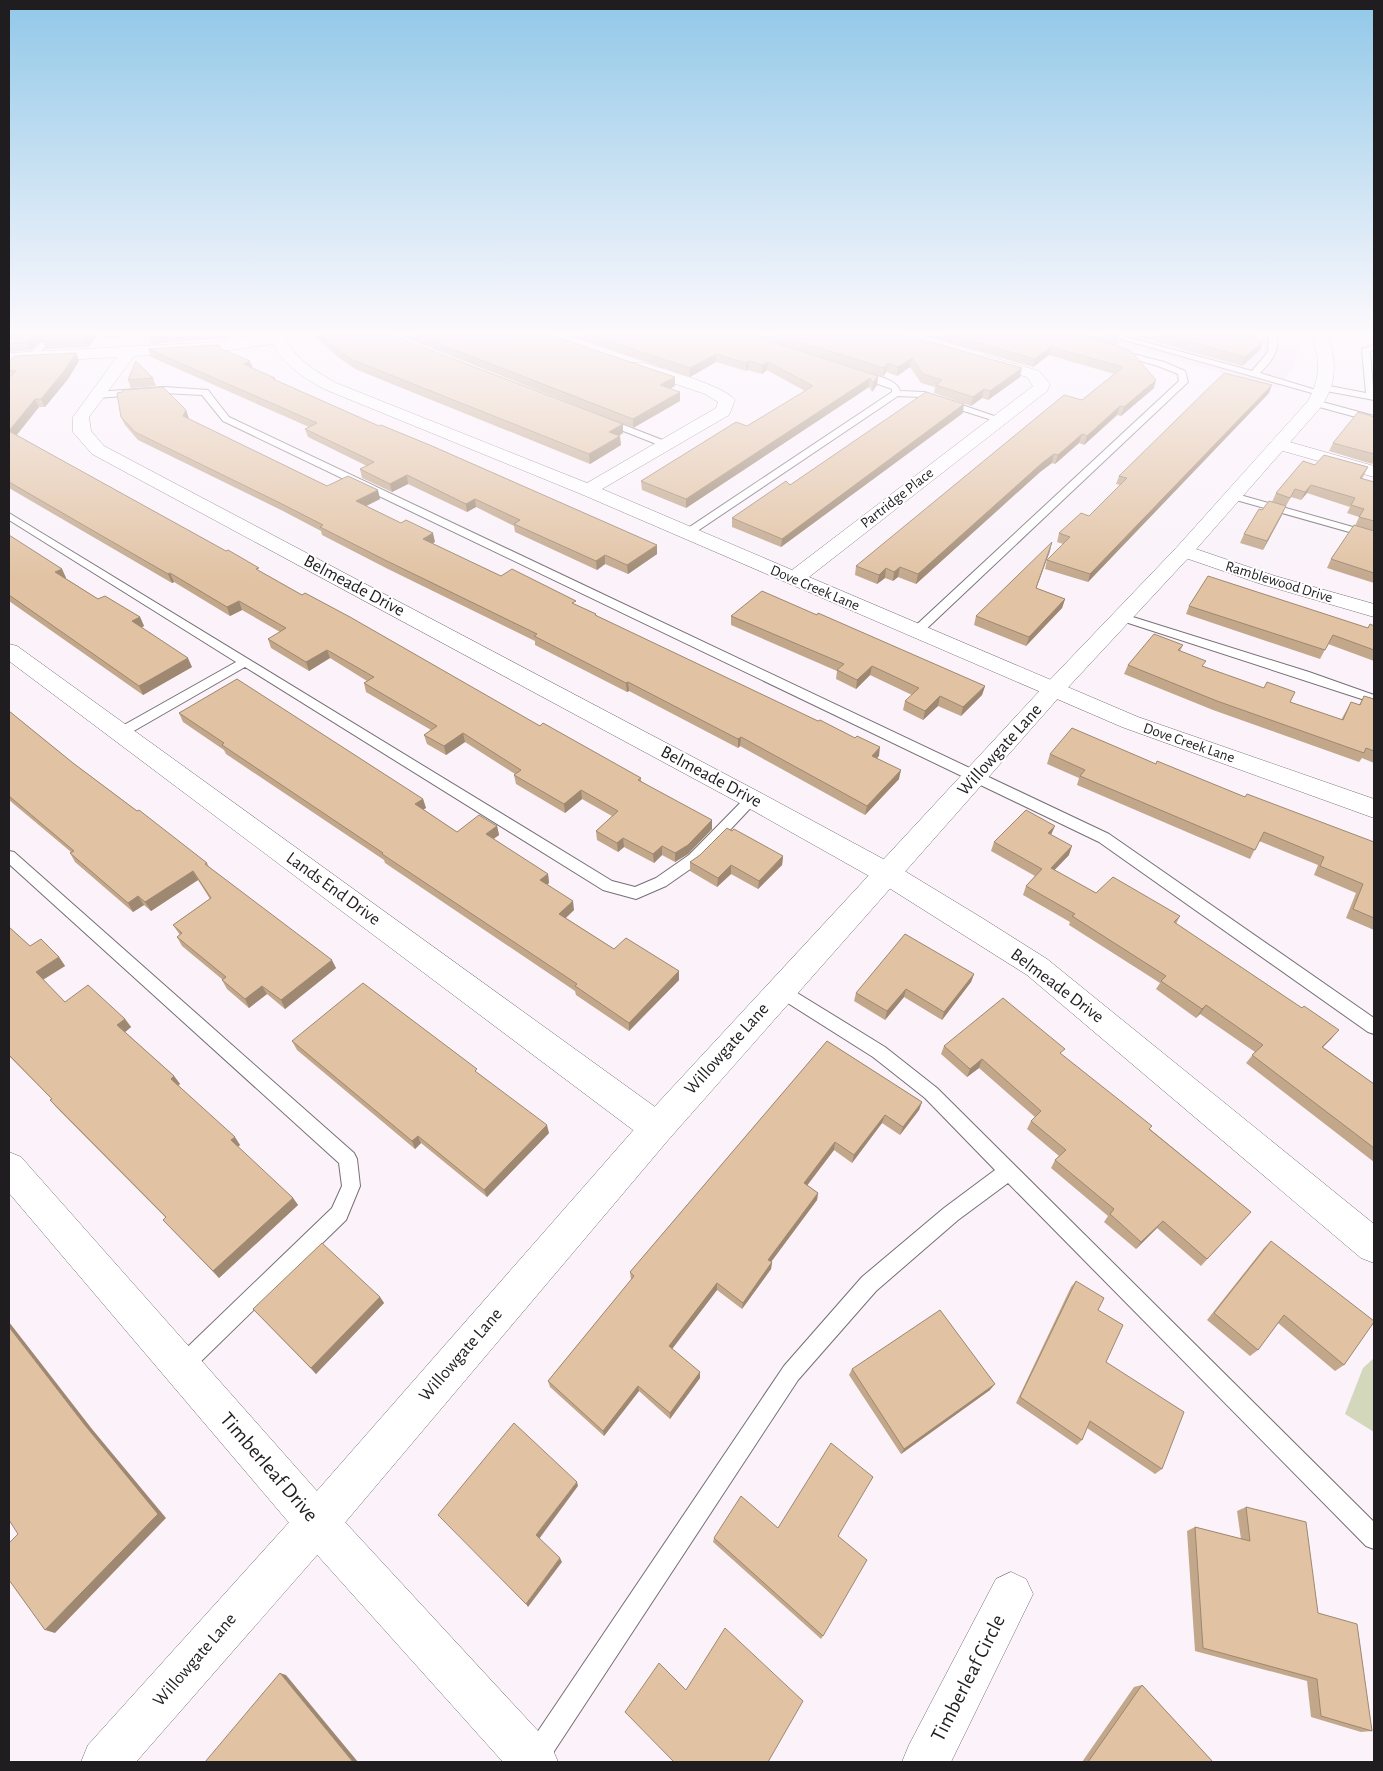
<svg xmlns="http://www.w3.org/2000/svg" width="1383" height="1771" viewBox="0 0 1383 1771" font-family="'Alegreya Sans',sans-serif">
<style>
.built{fill:#f3e4f1}
.green{fill:#d3d7bb}
.lines{fill:none;stroke-linecap:round;stroke-linejoin:round}
.lane-casing{stroke:#776f76;stroke-width:2}
.street-casing{stroke:#776f76;stroke-width:1}
.secondary-casing{stroke:#776f76;stroke-width:1}
.lane{fill:#fff;fill-rule:evenodd}
.street{fill:#fff;fill-rule:evenodd}
.secondary{fill:#fff;fill-rule:evenodd}
.wall{fill:#c2a78b}
.shaded-wall{fill:#9e8871}
.building{fill:#e1c2a2;stroke:#9e8871}
.labels{text-anchor:middle;dominant-baseline:central;stroke-width:4;stroke-linejoin:round;paint-order:stroke}
.far-street-label{font-size:15px;fill:#201d20;stroke:#fff}
.street-label{font-size:18px;fill:#201d20;stroke:#fff}
.near-street-label{font-size:21px;fill:#201d20;stroke:#fff}
</style>
<rect width="100%" height="100%" fill="#fbf2fa"/>
<path class="built" d="M1083,335H1294L1299,350L1292,370L1278,388Z"/>
<path class="green" d="M1374,1358V1432L1345,1414L1363,1368Z"/>
<g class="lines">
<defs>
<path id="lane" d="M48,335H56L34,359H28V355Z
M1107,335H1119L1252,371L1268,352L1269,335H1277C1280,351 1271,362 1260,373L1326,393L1322,396L1319,395Z
M1374,345V350L1370,351L1374,400L1321,390L1320,388L1324,385L1366,393L1362,349Z
M1114,349L1164,362L1185,371L1188,382L921,634H913L911,631L913,628L1179,381L1178,374L1158,366L1114,353Z
M858,371C869,374 897,378 900,391L924,392L1003,419L1001,421H995L920,397L898,396L690,536H682L681,534L682,532L892,392V389L855,376V372Z
M164,387L208,390L229,417L1109,834L1374,1018V1034L1368,1032L1099,842L223,421L202,395L164,393L97,398L93,395L97,392Z
M1315,400L1374,416V422L1312,405L1310,403Z
M606,418L670,443L672,445L667,448L664,447L603,423L601,421Z
M1233,493L1374,533V539L1229,498L1228,496Z
M9,513L612,881L635,887L656,878L689,855L747,796H757L759,799L699,863L666,886L636,899L603,890L245,667L125,736H115L113,733L115,730L236,662L9,520Z
M1120,613L1309,672L1374,695V703L1116,619L1114,617L1116,615Z
M9,851L14,852L354,1153L357,1159L360,1186L346,1220L188,1374L181,1377L174,1374L171,1367L174,1360L332,1208L342,1186L339,1163L9,864Z
M781,983L885,1047L937,1088L1374,1522V1549L1366,1546L1008,1183L958,1220L876,1291L798,1380L547,1762H524L522,1758L526,1749L784,1366L862,1277L944,1208L995,1170L925,1098L873,1057L775,995L773,990L775,985Z"/>
<path id="street" d="M270,335H284C294,359 314,370 336,383L587,483L716,408L718,402L705,394L632,369L630,366L632,363H644C663,369 725,386 735,400L729,415L602,489L792,570L1033,386L1027,377L978,363L976,360L978,357L984,355L1039,371L1050,384L1047,391L809,577L1138,717L1374,799V818L1122,727L581,494L324,389C303,377 285,366 273,344L215,352L134,356L89,417L91,431L104,446L761,793L898,867L982,918L1047,959L1374,1224V1263L1361,1258L1027,975L962,934L878,881L743,805L92,454L73,432V417L117,357L9,363V353L215,342Z
M1279,439L1374,466V477L1273,448L1270,444L1273,440Z
M1184,545L1275,576L1374,604V617L1261,584L1177,555L1174,551L1177,547Z
M9,644L17,646L669,1117L673,1128L669,1139L657,1143L645,1139L9,661Z
M9,1152L21,1157L332,1508L551,1745L558,1762H503L302,1538L9,1193Z
M1011,1572L1026,1579L1033,1594L951,1762H902L909,1745L996,1579Z"/>
<path id="secondary" d="M1312,335H1327C1337,361 1337,383 1321,407L1191,555L1061,695L669,1139L332,1538L136,1762H81L88,1745L302,1508L645,1117L1045,685L1177,547L1308,401C1321,378 1320,359 1312,335Z"/>
</defs>
<use href="#lane" class="lane-casing"/>
<use href="#street" class="street-casing"/>
<use href="#secondary" class="secondary-casing"/>
<use href="#lane" class="lane"/>
<use href="#street" class="street"/>
<use href="#secondary" class="secondary"/>
</g>
<path class="wall" d="M9,335H46L30,350L9,352Z
M48,335H98L88,347L46,349L42,341Z
M102,335H230L228,338L151,344L148,336L103,338Z
M313,335H396L404,340L623,433L619,436L621,445L590,464L355,369L338,357Z
M401,335H550L675,386L670,388L680,392V401L633,428L413,341Z
M565,335H906L1020,377L988,400L982,398L971,406L934,393L935,387L921,383L910,367L897,376L886,372L883,377L819,357L878,376L877,385L872,392L869,387L686,508L642,490L641,481L747,426L805,391L767,370L762,374L748,370L746,371L716,362L690,377Z
M920,335H1117L1120,338L1118,346L1154,388L1121,416L1117,415L1084,445L1079,443L1055,464L1052,463L1040,472L916,584L898,577L893,581L885,578L877,584L855,575L856,566L1082,400L1114,374L1049,355L1033,367Z
M1132,335H1259L1255,339L1263,342L1260,350L1242,366Z
M148,349H221L253,368L276,381L657,554L628,574L605,564L597,570L515,532L514,526L476,507L467,512L408,484L392,492L362,478L360,469L367,466L308,437L305,429L309,427L151,357Z
M76,353L79,361L68,379L45,407H39L17,435L260,572L540,726L641,778V781L712,829L688,854L675,862L662,855L654,863L624,847L618,852L597,840L596,831L612,816L582,799L565,813L516,784L514,775L515,774L465,742L446,755L427,744L424,735L431,730L366,692L364,683L367,681L330,658L309,671L271,648L268,639L280,632L242,610L230,616L174,582L172,583L9,488V361Z
M153,378L156,386L131,388L128,380Z
M1272,385L1269,393L1088,582L1045,569L1047,560L1063,544L1057,542L1059,533L1089,516L1120,485L1116,484L1119,476Z
M186,410L189,419L327,486L380,499L366,506L435,542L432,543L501,576L576,605L596,614V616L879,756L877,758L899,779L865,815L740,746L738,748L629,691L627,692L535,645V641L388,569L322,535L321,531L283,511L138,440L125,425L121,417Z
M963,413L781,547L732,527V518L790,485Z
M1374,417V461L1372,464L1329,451L1333,443Z
M1315,465L1368,467L1362,479L1374,482V583L1327,568L1331,559L1355,526L1359,517L1347,513L1350,507L1307,493L1301,500L1291,497L1286,506L1272,502L1276,493Z
M1282,515L1263,550L1240,543L1244,534Z
M9,535L62,569L66,578H65L98,599L140,617L144,626L141,628L192,667L143,695L9,601Z
M1050,551L1036,588L1065,599L1062,608L1026,646L974,625L976,616Z
M1189,606L1368,628L1374,626V661L1328,644L1320,659L1186,614Z
M817,615L985,686L982,695L961,716L938,706L923,720L903,710L905,701L912,695L870,675L856,689L836,679L837,671L731,625V616Z
M1183,645L1180,651L1203,666L1290,702L1341,720L1351,702L1359,705L1364,696L1374,699V763L1362,758L1359,762L1213,710L1124,674L1128,665Z
M9,711L73,763L207,863L209,867L336,968L285,1009L267,994L249,1008L227,989L222,980H223L182,946L177,937L180,935L173,925L210,899L198,880L151,911L144,905L133,912L75,862L70,853L71,852L9,800Z
M179,713L423,799L426,808L423,809L457,832L497,826L499,835L493,839L548,874L549,883L547,885L574,910L566,918L614,949L679,971V980L629,1031L576,995L575,991L385,863L384,860L226,754L224,750L183,722Z
M1050,754L1156,764L1245,797L1374,842V930L1346,918L1356,893L1314,875L1318,865L1259,841L1250,859L1077,785L1079,778L1047,764Z
M1051,835L1069,855L1054,870L1096,893L1180,916L1176,924L1332,1038L1323,1047L1374,1084V1162L1246,1063L1255,1052L1200,1014L1196,1018L1156,989L1160,983L1069,925L1070,922L1023,895L1026,886L1035,876L991,851L994,842Z
M783,856L782,865L758,889L731,874L717,887L690,871V862Z
M9,927L30,946L59,957L65,966L43,980L65,1002L125,1019L131,1027L125,1032L174,1076L180,1084L178,1085L240,1145L237,1147L293,1198L298,1205L219,1278L163,1220L166,1218L57,1108L50,1100L52,1099L9,1056Z
M974,974L971,982L942,1020L904,997L885,1020L854,1001L856,993Z
M292,1041L478,1073L549,1133L487,1197L421,1143L415,1149L297,1050Z
M827,1041L922,1102L919,1110L900,1135L882,1123L852,1163L834,1150L807,1185L818,1193L817,1200L771,1262H772L771,1269L742,1309L717,1290L672,1349L700,1378L670,1419L639,1391L604,1436L550,1387L548,1381L631,1280L630,1272Z
M944,1046L1062,1055L1150,1129L1251,1212L1201,1266L1157,1228L1136,1249L1104,1222L1108,1216L1051,1168L1055,1160L1059,1156L1027,1129L1031,1121L1035,1117L979,1068L967,1077L941,1054Z
M1271,1241L1344,1365L1335,1371L1278,1323L1258,1350L1250,1356L1207,1320L1264,1248Z
M1076,1281L1098,1310L1106,1362L1162,1469L1155,1474L1087,1428L1082,1440L1077,1445L1016,1403L1071,1287Z
M380,1297L384,1303L316,1374L253,1309Z
M852,1369L990,1390L901,1454L849,1375Z
M1246,1507L1318,1613L1372,1731L1361,1732L1311,1717L1307,1681L1195,1651L1187,1531L1195,1527L1241,1539L1237,1511Z
M778,1528L839,1536L823,1636L821,1639L713,1542L714,1538Z
M1142,1685L1213,1762H1082L1134,1687Z"/>
<path class="shaded-wall" d="M35,335H46L30,350L27,342Z
M88,335H98L88,347L85,339Z
M1253,335H1259L1258,336L1246,346L1250,338Z
M1263,342L1260,350L1242,366L1245,357Z
M1051,347L1049,355L1033,367L1035,359Z
M76,353L79,361L68,379L45,407L41,399Z
M716,354V362L690,377V368Z
M912,358L910,367L897,376L898,367Z
M250,361L253,368L243,364Z
M749,361L748,370L746,371V363Z
M768,362L767,370L762,374V365Z
M888,363L886,372L883,377L884,368Z
M1022,368L1020,377L988,400L990,391Z
M878,376L877,385L872,392L873,383Z
M675,377V386L661,394L660,385Z
M870,378L869,387L686,508V499Z
M1156,380L1154,388L1121,416L1124,407Z
M1272,385L1269,393L1088,582L1090,574Z
M984,389L982,398L971,406L973,397Z
M680,392V401L633,428V419Z
M35,399L39,407L13,439L9,431Z
M964,404L963,413L781,547L782,539Z
M1120,406L1117,415L1084,445L1087,436Z
M186,410L189,419L186,425L183,416Z
M623,424V433L610,441L609,432Z
M1082,434L1079,443L1055,464L1058,455Z
M620,436L621,445L590,464L589,454Z
M1054,454L1052,463L1040,472L916,584L918,574L1042,463Z
M407,475L408,484L392,492L390,484Z
M1311,485L1307,493L1301,500L1305,492Z
M378,490L380,499L358,510L356,501Z
M475,499L476,507L467,512L466,504Z
M1286,506L1282,515L1263,550L1267,541Z
M433,533L435,542L425,547L423,539Z
M1052,542L1050,551L1033,597L1036,588Z
M657,545V554L628,574L627,565Z
M605,555V564L597,570L596,561Z
M900,567L898,577L893,581L894,572Z
M886,568L885,578L877,584L879,575Z
M62,569L66,578L60,581L55,572Z
M170,573L174,582L172,583L168,574Z
M1065,599L1062,608L1026,646L1029,637Z
M239,601L242,610L230,616L227,607Z
M140,617L144,626L136,630L132,621Z
M327,650L330,658L309,671L306,662Z
M188,658L192,667L143,695L139,686Z
M872,666L870,675L856,689L857,680Z
M628,682L629,691L627,692L626,683Z
M985,686L982,695L961,716L963,707Z
M940,696L938,706L923,720L925,711Z
M463,733L465,742L446,755L444,746Z
M741,737L740,746L738,748V739Z
M880,747L879,756L870,765L872,756Z
M901,770L899,779L865,815L867,806Z
M581,790L582,799L565,813L564,804Z
M423,799L426,808L418,813L415,804Z
M712,820V829L688,854L675,862V853Z
M497,826L499,835L488,843L486,834Z
M1055,826L1051,835L1048,833Z
M623,838L624,847L618,852L617,843Z
M662,846V855L654,863L653,854Z
M1072,846L1069,855L1048,877L1051,868Z
M783,856L782,865L758,889L759,881Z
M731,865V874L717,887L718,878Z
M193,871L198,880L151,911L145,902Z
M548,874L549,883L542,889L540,880Z
M138,896L144,905L133,912L128,903Z
M573,901L574,910L560,923L559,914Z
M59,957L65,966L42,980L36,972Z
M332,960L336,968L285,1009L281,1000Z
M679,971V980L629,1031V1023Z
M974,974L971,982L942,1020L944,1012Z
M262,986L267,994L249,1008L245,999Z
M906,989L904,997L885,1020L887,1011Z
M1206,1005L1200,1014L1196,1018L1202,1009Z
M125,1019L131,1027L124,1033L117,1025Z
M1339,1030L1332,1038L1315,1055L1322,1047Z
M982,1059L979,1068L967,1077L970,1069Z
M174,1076L180,1084L176,1087L171,1079Z
M922,1102L919,1110L900,1135L903,1127Z
M885,1115L882,1123L852,1163L854,1155Z
M547,1125L549,1133L487,1197L484,1190Z
M418,1136L421,1143L415,1149L412,1141Z
M235,1137L240,1145L236,1148L231,1140Z
M835,1142L834,1150L803,1191L804,1183Z
M818,1193L817,1200L768,1266V1260Z
M293,1198L298,1205L219,1278L213,1271Z
M1163,1221L1157,1228L1136,1249L1141,1242Z
M772,1262L771,1269L742,1309L743,1303Z
M717,1283V1290L669,1353V1346Z
M380,1297L384,1303L316,1374L311,1368Z
M9,1322L92,1429L166,1518L55,1633L45,1630L84,1424L9,1327Z
M700,1372V1378L670,1419V1413Z
M995,1384L990,1390L901,1454L904,1449Z
M638,1386L639,1391L604,1436L603,1431Z
M577,1482L578,1486L539,1539L536,1535Z
M560,1558L562,1562L528,1607L526,1604Z
M280,1673L286,1675L358,1762H353Z"/>
<path class="building" d="M9,335H35L27,342L9,344Z
M48,335H88L85,339L42,341Z
M320,335H396L404,340L623,424L609,432L620,436L589,454L353,360L335,348Z
M416,335H550L675,377L660,385L680,392L633,419Z
M590,335H751L878,376L873,383L870,378L686,499L641,481L736,422L747,426L813,386L768,362L762,365L749,361L746,363L716,354L690,368Z
M777,335H906L1022,368L990,391L984,389L973,397L936,385L942,380L923,374L912,358L898,367L888,363L884,368Z
M951,335H1080L1130,350L1156,380L1124,407L1120,406L1087,436L1082,434L1058,455L1054,454L1042,463L918,574L900,567L894,572L886,568L879,575L856,566L1064,395L1082,400L1123,367L1051,347L1035,359Z
M1107,335H1117L1120,338Z
M1165,335H1253L1250,338L1263,342L1245,357Z
M220,345L219,348L250,361L243,364L275,378L273,379L379,426L381,425L432,446L657,545L627,565L605,555L596,561L514,524L520,520L475,499L466,504L407,475L390,484L360,469L374,462L305,429L317,423L148,349Z
M76,353L64,371L41,399H35L9,431L226,551L228,550L259,568L256,569L302,595L305,593L350,617L540,726L543,723L641,778L638,780L712,820L688,845L675,853L662,846L653,854L623,838L617,843L596,831L618,811L581,790L564,804L514,775L521,770L463,733L444,746L424,735L437,726L364,683L374,677L327,650L306,662L268,639L286,628L239,601L227,607L170,573L168,574L9,482V378L16,371L9,370V361L15,356Z
M136,361L153,378L128,380Z
M1224,373L1272,385L1090,574L1047,560L1070,537L1059,533L1081,513L1089,516L1127,478L1119,476Z
M163,387L186,410L183,416L327,486L348,476L378,490L356,501L401,523L406,520L433,533L423,539L501,576L512,569L576,601L572,603L596,614L595,615L818,721L820,720L855,738L857,736L880,747L872,756L901,770L867,806L741,737L738,739L628,682L626,683L534,636L537,634L385,560L320,527L323,525L280,503L135,432L121,417L117,393L122,392L123,390Z
M926,392L964,404L782,539L732,518L786,481L790,485Z
M1358,412L1374,417V454L1333,443Z
M1324,455L1368,467L1360,478L1374,482V521L1359,517L1364,509L1351,505L1355,498L1311,485L1305,492L1295,489L1290,498L1276,493L1303,461L1315,465Z
M1269,501L1286,506L1267,541L1244,534L1259,509L1262,510Z
M1354,525L1374,531V573L1331,559Z
M9,535L62,569L55,572L98,599L105,596L140,617L132,621L188,658L139,686L9,595Z
M1052,542L1036,588L1065,599L1029,637L976,616Z
M1208,576L1368,628L1370,624L1374,626V650L1333,635L1325,650L1189,606Z
M762,591L817,615L818,613L985,686L963,707L940,696L925,711L905,701L919,688L872,666L857,680L837,670L844,664L731,616Z
M1154,634L1183,645L1178,650L1206,661L1202,666L1264,688L1267,682L1295,692L1290,702L1343,720L1351,702L1360,705L1364,696L1374,699V751L1366,748L1364,753L1217,701L1128,665Z
M237,679L423,799L415,804L457,832L479,815L497,826L486,834L548,874L540,880L573,901L559,914L614,949L626,938L679,971L629,1023L575,986L577,984L382,854L383,853L222,745L224,743L179,713Z
M9,711L73,763L137,811L139,810L207,863L205,864L332,960L281,1000L262,986L245,999L222,980L226,977L177,937L182,933L173,925L211,898L193,871L145,902L138,896L128,903L70,853L74,851L9,796Z
M1072,728L1156,764L1157,761L1245,797L1247,794L1374,842V918L1353,909L1363,884L1320,866L1324,857L1264,832L1255,850L1080,776L1085,770L1050,754Z
M1026,810L1055,826L1048,833L1072,846L1051,868L1096,893L1113,877L1180,916L1174,922L1302,1008L1304,1006L1339,1030L1322,1047L1374,1084V1148L1252,1055L1263,1045L1206,1005L1202,1009L1161,981L1166,976L1072,916L1075,914L1026,886L1042,869L994,842Z
M727,828L732,831L734,829L783,856L759,881L731,865L718,878L690,862L700,855Z
M9,927L30,946L41,939L59,957L36,972L65,1002L88,985L125,1019L117,1025L174,1076L171,1079L235,1137L231,1140L293,1198L213,1271L163,1220L166,1217L50,1100L52,1099L9,1055Z
M905,934L974,974L944,1012L906,989L887,1011L856,993Z
M363,983L477,1069L475,1071L547,1125L484,1190L418,1136L412,1141L292,1041Z
M1003,998L1065,1049L1060,1053L1152,1126L1149,1129L1251,1212L1207,1259L1163,1221L1141,1242L1110,1214L1114,1209L1055,1160L1066,1150L1031,1121L1041,1111L982,1059L970,1069L944,1046Z
M827,1041L922,1102L903,1127L885,1115L854,1155L835,1142L804,1183L818,1193L768,1260L772,1262L743,1303L717,1283L669,1346L700,1372L670,1413L638,1386L603,1431L548,1381L634,1276L630,1272Z
M1271,1241L1374,1321V1322L1344,1365L1284,1315L1258,1350L1214,1313Z
M322,1243L380,1297L311,1368L253,1309Z
M1076,1281L1104,1298L1098,1310L1123,1325L1106,1362L1184,1412L1162,1469L1090,1421L1082,1440L1020,1397Z
M940,1310L995,1384L904,1449L852,1369Z
M9,1327L84,1424L158,1514L45,1630L9,1580V1543L18,1534L9,1520Z
M514,1423L577,1482L536,1535L560,1558L526,1604L438,1515Z
M831,1443L873,1477L838,1536L867,1560L823,1636L714,1538L741,1496L778,1528Z
M1246,1507L1306,1522L1318,1613L1357,1624L1372,1731L1321,1716L1317,1679L1203,1648L1195,1527L1250,1541Z
M725,1628L803,1701L768,1762H674L625,1712L659,1663L686,1690Z
M280,1673L353,1762H205Z
M1142,1685L1213,1762H1088Z"/>
<linearGradient id="sky" x2="0" y2="1"><stop stop-color="#91c8e8"/><stop offset="0.57" stop-color="#fdf9fd"/><stop offset="1" stop-color="#fdf9fd" stop-opacity="0"/></linearGradient>
<rect width="1383" height="583" fill="url(#sky)"/>
<g class="labels">
<g class="far-street-label">
<text transform="translate(897 498) rotate(-38)">Partridge Place</text>
<text transform="translate(1279 582) rotate(17)">Ramblewood Drive</text>
<text transform="translate(815 588) rotate(23)">Dove Creek Lane</text>
<text transform="translate(1189 743) rotate(19)">Dove Creek Lane</text>
</g>
<g class="street-label">
<text transform="translate(354 586) rotate(28)">Belmeade Drive</text>
<text transform="translate(1000 750) rotate(-48)">Willowgate Lane</text>
<text transform="translate(711 777) rotate(28)">Belmeade Drive</text>
<text transform="translate(333 889) rotate(36)">Lands End Drive</text>
<text transform="translate(1057 986) rotate(37)">Belmeade Drive</text>
<text transform="translate(727 1049) rotate(-48)">Willowgate Lane</text>
<text transform="translate(461 1355) rotate(-49)">Willowgate Lane</text>
<text transform="translate(195 1660) rotate(-49)">Willowgate Lane</text>
</g>
<g class="near-street-label">
<text transform="translate(269 1467) rotate(49)">Timberleaf Drive</text>
<text transform="translate(968 1678) rotate(-63)">Timberleaf Circle</text>
</g>
</g>
<rect width="1383" height="1771" fill="none" stroke="#201d20" stroke-width="20"/>
</svg>
